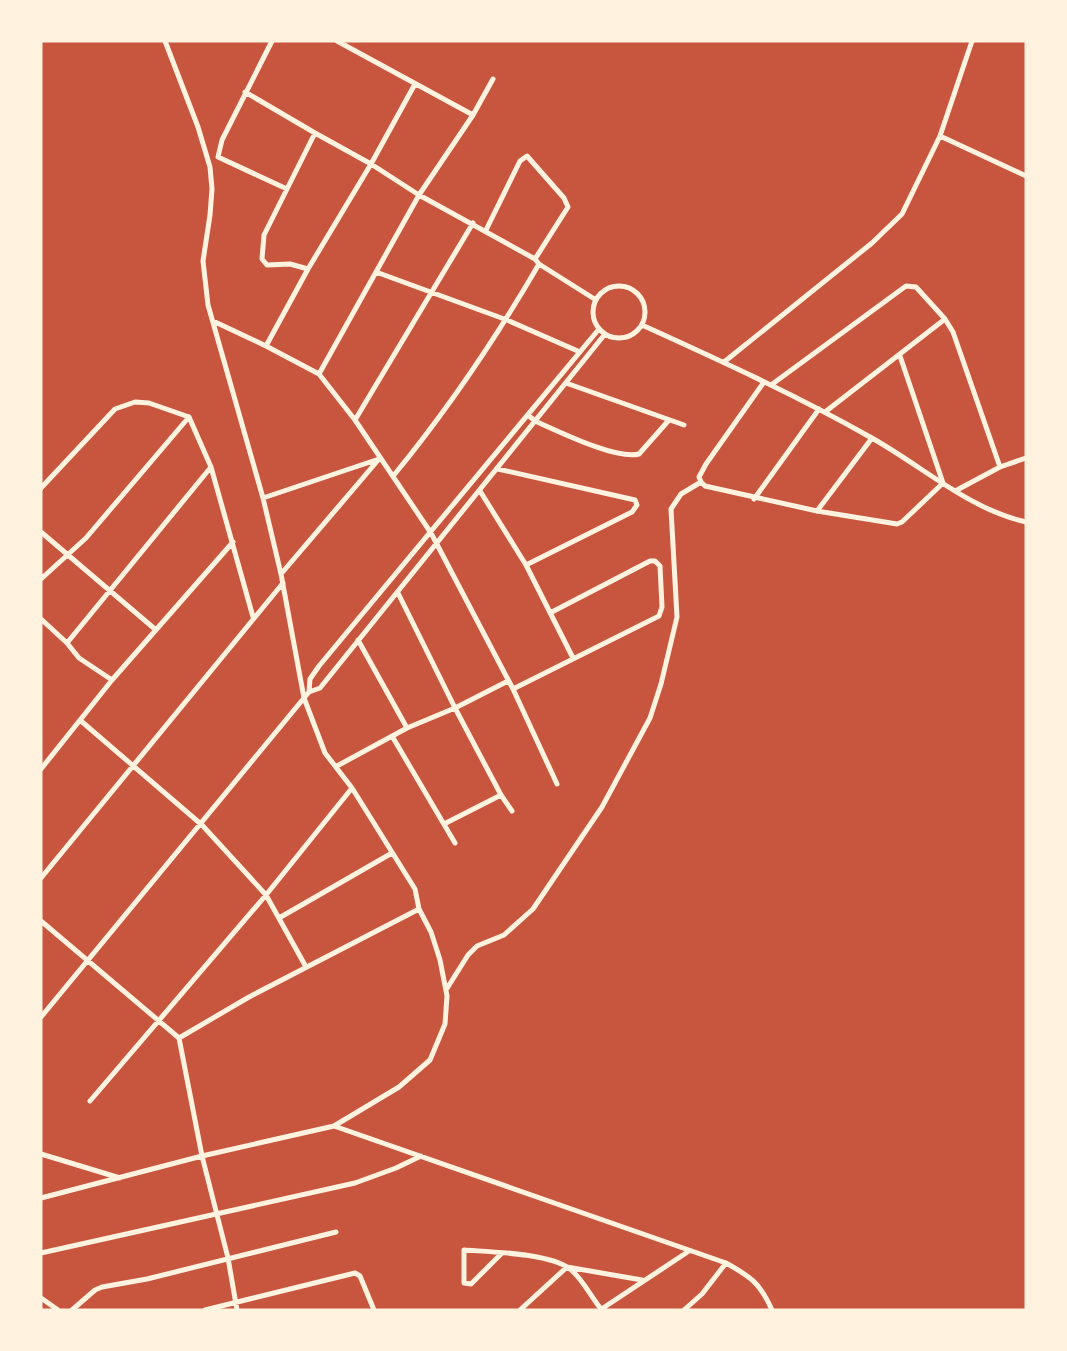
<svg xmlns="http://www.w3.org/2000/svg" width="1067" height="1351" viewBox="0 0 1067 1351" font-family="'Exo 2',sans-serif">
<style>
.lines{fill:none;stroke-linecap:round;stroke-linejoin:round}
.minor{stroke:#fff3e0;stroke-width:5}
</style>
<rect width="100%" height="100%" fill="#c8553d"/>
<g class="lines">
<path class="minor" d="M272,41L222,140L218,157L287,189L315,133
M337,41L473,115L419,195L376,272L507,320L580,352
M245,92L315,133L371,164L419,195L535,259L539,264L596,300
M473,115L493,79
M940,136L1026,176
M287,189L264,235L262,259L267,265L290,264L308,269L371,164L415,84
M486,230L520,161L527,156L564,198L568,207L535,259
M593 312a26 26 0 1 1 52 0a26 26 0 1 1-52 0Z
M213,321L266,346L319,374L355,420L431,533L513,689L557,784
M642,325C719,360 796,395 870,437C921,465 968,509 1026,522
M266,346L308,269
M724,362L872,243L902,214L940,136L972,41
M319,374L376,272
M764,382L706,464L699,477L701,482L705,486L817,511L897,524L902,522L943,483L900,356
M566,383L684,425
M771,385L906,286L916,287L945,319L953,332L1000,467L957,490
M825,412L945,319
M528,415L535,421C558,431 616,460 639,454L669,420
M355,420L473,223
M1000,467L1026,458
M394,475C448,409 496,338 539,264
M41,488L115,409L135,402L149,403L189,417L211,467L253,617
M480,491L526,565L632,512L637,505L635,500L498,469
M263,498L379,459
M754,499L819,409
M817,511L872,438
M41,532L156,630
M526,565L573,658
M281,574L379,459
M41,579L86,538L189,417
M398,593L455,708L501,795L512,811
M41,619L67,643
M358,640L407,728
M112,680L79,658L67,643L211,467
M513,689L659,616L662,607L660,566L655,561H650L550,613
M309,692L310,679L319,666L599,329
M81,721L202,825L266,895L306,967
M392,736L455,843
M337,766L407,728L455,708L508,681
M41,769L112,680L233,542
M444,824L501,795
M41,878L283,583
M279,918L392,853
M41,921L179,1038L202,1156L228,1258L237,1310
M446,990L468,955L477,946L504,935L533,909L602,807L650,718L661,684L677,617L671,509L681,494L701,482
M41,1017L304,698L309,692L320,688L605,334
M179,1038L249,997L419,909
M90,1101L266,895L352,788
M334,1126L726,1263C751,1277 760,1283 772,1310
M41,1154L120,1178
M41,1198L202,1156L334,1126L399,1087L430,1060L445,1024L447,996L440,960L431,932L419,909L415,889L352,788L325,753L304,698L281,574L263,498L208,305L203,261L210,215L212,189L210,167L198,127L165,41
M41,1253L355,1183L396,1168L421,1156
M501,1254L471,1284L464,1283V1250C490,1252 550,1253 570,1269C582,1278 591,1297 601,1309
M41,1298L58,1310
M72,1310L95,1290L102,1287L147,1279L336,1232
M205,1310L355,1273L360,1276L374,1310
M520,1310L567,1267L642,1280
M600,1310L689,1251
M684,1310L702,1294L726,1263"/>
</g>
<rect width="1067" height="1351" fill="none" stroke="#fff3e0" stroke-width="85"/>
</svg>
